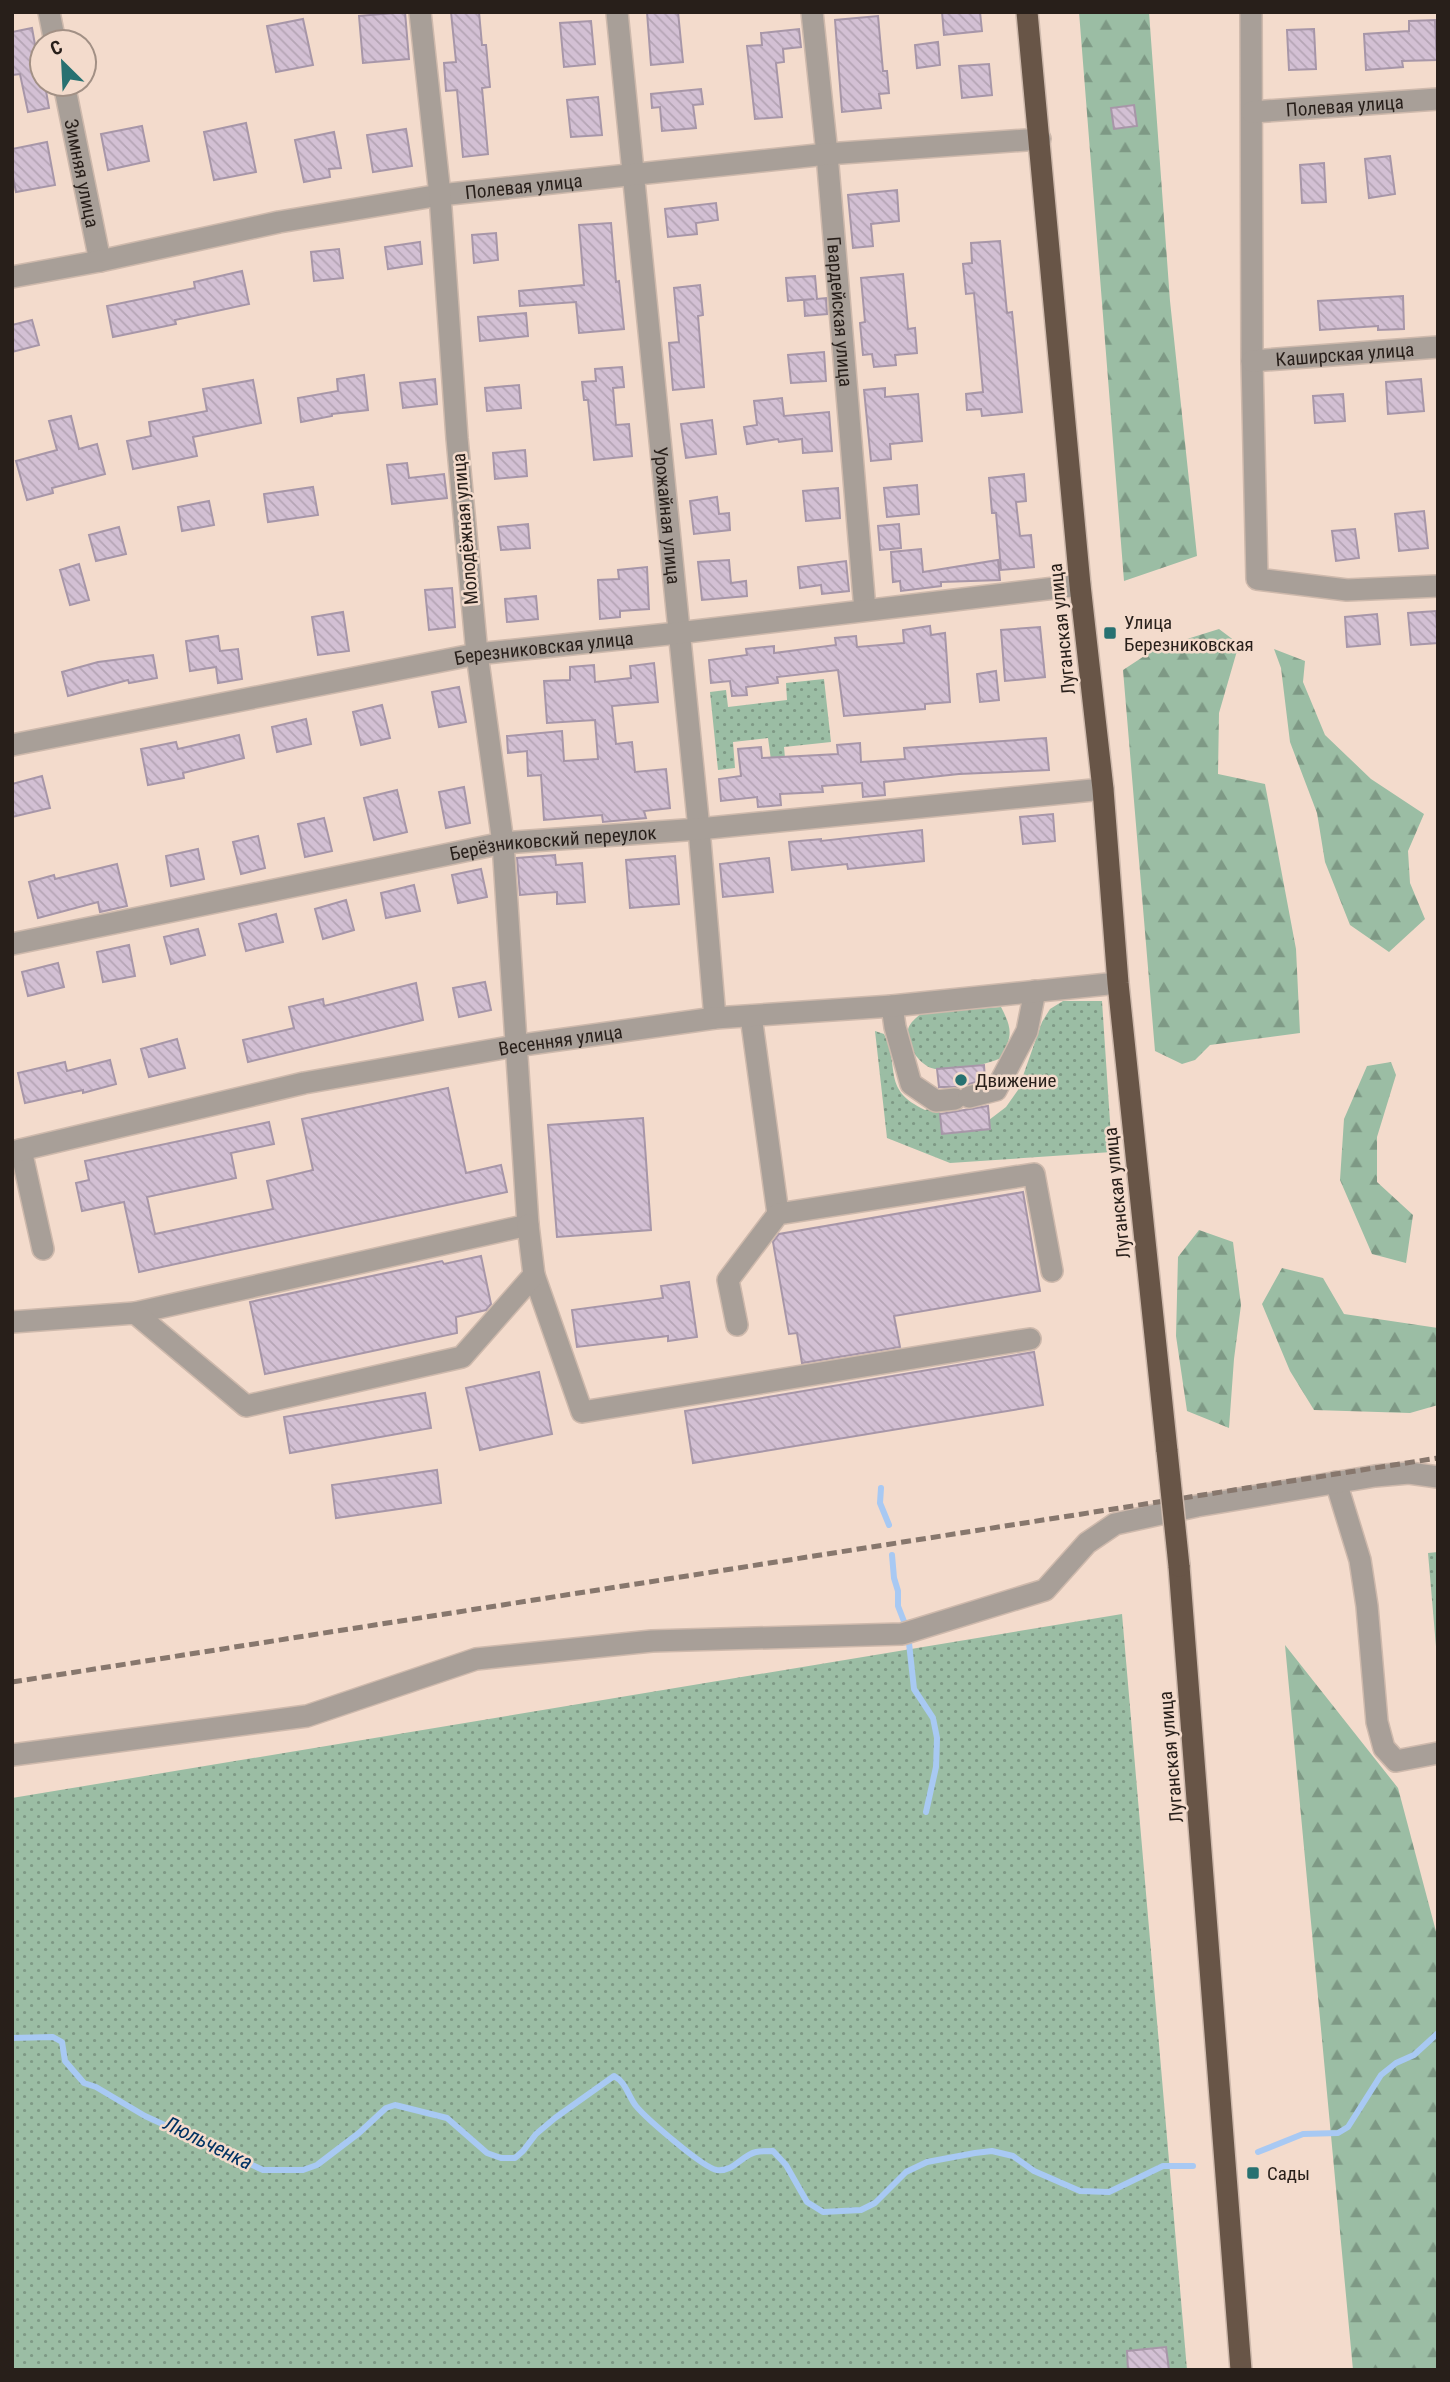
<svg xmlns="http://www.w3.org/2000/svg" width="1450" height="2382" viewBox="0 0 1450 2382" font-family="'Roboto Condensed',sans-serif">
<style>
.grass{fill:url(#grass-dots)}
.forest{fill:url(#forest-firs)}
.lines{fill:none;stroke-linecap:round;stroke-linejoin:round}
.stream{stroke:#a8c9f3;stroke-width:6}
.building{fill:url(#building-back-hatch);stroke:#a796a8;stroke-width:2}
.minor-casing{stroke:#ceb9ac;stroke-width:24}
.highway-casing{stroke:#ceb9ac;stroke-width:24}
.minor{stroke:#a89f98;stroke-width:21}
.highway{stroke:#685547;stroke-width:21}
.rail{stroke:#87776d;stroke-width:5;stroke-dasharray:10 5;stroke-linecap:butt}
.highway-bridge-casing{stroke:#ceb9ac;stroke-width:24;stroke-linecap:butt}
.highway-bridge{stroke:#685547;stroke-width:21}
.poi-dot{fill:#277171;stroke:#f3dbcc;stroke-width:2.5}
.labels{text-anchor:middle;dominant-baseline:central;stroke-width:5;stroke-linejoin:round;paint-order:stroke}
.street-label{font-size:19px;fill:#281f1a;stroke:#f3dbcc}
.poi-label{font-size:19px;fill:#281f1a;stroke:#f3dbcc;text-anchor:start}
.water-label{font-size:21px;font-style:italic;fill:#003162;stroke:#f3dbcc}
</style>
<defs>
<pattern id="grass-dots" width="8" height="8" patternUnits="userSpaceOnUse" patternTransform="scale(1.75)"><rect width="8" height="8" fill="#9bbda4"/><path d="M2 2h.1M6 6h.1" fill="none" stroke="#7e9985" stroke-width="1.8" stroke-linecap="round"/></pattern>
<pattern id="forest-firs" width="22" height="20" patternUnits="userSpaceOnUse" patternTransform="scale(1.75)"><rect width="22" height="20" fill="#9bbda4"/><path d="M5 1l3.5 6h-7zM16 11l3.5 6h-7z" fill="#7e9985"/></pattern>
<pattern id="building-back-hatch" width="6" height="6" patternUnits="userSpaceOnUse" patternTransform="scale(1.75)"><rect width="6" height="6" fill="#d3c0d4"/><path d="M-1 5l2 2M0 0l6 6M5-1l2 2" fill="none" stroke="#b5a5b5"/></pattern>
</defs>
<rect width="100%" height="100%" fill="#f3dbcc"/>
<path class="grass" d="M824,679L831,742L784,747L785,758L771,760L768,738L733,742L735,768L718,770L710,692L726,690L728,707L787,700L786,683Z
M1063,1001H1102L1112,1152L950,1163L887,1138L875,1031L884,1034C901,1069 881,1089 925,1110L939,1106L942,1134L990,1129L989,1120L1006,1107L1018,1090L1042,1022L1050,1009Z
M1001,1007C1013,1030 1012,1036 1001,1058C982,1066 955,1072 935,1069C920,1067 905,1044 908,1030C909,1023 917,1017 922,1013Z
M1438,1552V1670L1428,1553Z
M1122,1614L1187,2370H12V1798Z"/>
<path class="forest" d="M1079,12H1149L1170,301L1197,556L1124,581Z
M1219,629L1239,644L1219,713L1218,774L1265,784L1296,949L1300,1033L1210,1045L1195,1060L1182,1064L1155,1051L1123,670L1155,649Z
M1274,649L1305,661L1303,682L1325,735L1371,779L1424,814L1408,851L1410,883L1425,919L1389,952L1350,925L1325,862L1317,813L1290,742L1281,668Z
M1391,1062L1396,1075L1377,1137V1182L1413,1215L1406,1263L1372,1254L1340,1180L1344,1119L1367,1066Z
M1199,1230L1233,1242L1241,1305L1234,1359L1229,1428L1187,1411L1176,1336L1178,1257Z
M1282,1268L1323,1278L1344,1314L1438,1328V1405L1410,1413L1314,1410L1290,1371L1262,1304Z
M1285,1645L1398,1788L1438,1939V2370H1353Z"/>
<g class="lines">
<path class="stream" d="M881,1488L880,1503L889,1525
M892,1555L894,1578L898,1591V1606L905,1624
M909,1643L914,1689L933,1718L937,1738L936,1767L926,1812
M12,2038L53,2037L62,2042L65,2061L84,2083L96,2087L145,2116L263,2170H303L317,2165L359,2133L386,2108L395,2105L447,2118L487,2153L501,2158H515L523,2151L536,2134L555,2118L614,2076C626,2082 628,2096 636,2106C646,2118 703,2168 717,2170C734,2172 742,2155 756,2152C761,2151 767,2151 773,2151L786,2165L807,2202L823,2212L861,2210L875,2203L906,2172L927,2162L975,2153L992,2151L1013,2156L1034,2171L1080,2191L1109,2192L1163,2166H1193
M1258,2152L1303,2134L1338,2133L1348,2127L1381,2075L1396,2063L1414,2055L1438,2033"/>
</g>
<path class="building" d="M405,12L409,59L363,63L359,16Z
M451,12H479L482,45H486L490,87L482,88L488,154L463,157L457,90L446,91L444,63L456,62Z
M647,12H678L683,62L651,65Z
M942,12H980L982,31L944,35Z
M878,16L883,71H887L889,93L879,94L881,108L842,112L835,20Z
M303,19L313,65L276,72L267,26Z
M1435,20L1437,60L1402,61L1403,67L1366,70L1364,34L1409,31V21Z
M591,21L595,64L564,67L560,23Z
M32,28L42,84L45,85L49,108L28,112L20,74L12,75V32Z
M799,29L801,47L783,49L784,62L776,63L782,117L755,119L747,46L762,45L761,33Z
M1314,29L1316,69L1289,70L1287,30Z
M938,42L940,65L917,68L915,45Z
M989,64L992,95L962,98L959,66Z
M701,89L703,104L693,105L696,128L662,131L660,107L652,108L651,94Z
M598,97L602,135L571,137L567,100Z
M1134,105L1137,126L1114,129L1111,108Z
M246,123L256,172L214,180L204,132Z
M142,126L149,161L108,170L101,134Z
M406,129L412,166L373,172L367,135Z
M334,132L341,168L329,169L330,177L304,182L295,140Z
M47,142L55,185L16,192L12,172V149Z
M1390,156L1395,194L1369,198L1365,159Z
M1324,163L1326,202L1302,203L1300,165Z
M897,190L899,221L871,224L873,246L853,248L848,195Z
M716,203L718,220L696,223L697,234L668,237L665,209Z
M611,223L616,282L619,281L624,329L579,333L576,302L520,306L519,291L584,285L579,225Z
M496,233L498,260L474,263L472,235Z
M1000,241L1007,313L1012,312L1022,412L982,416L981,409L967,410L966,394L983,392L974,293L966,294L963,264L972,263L971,243Z
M420,242L422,264L388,269L385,247Z
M339,249L343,278L314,281L311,252Z
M242,271L249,304L175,320L176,324L113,337L107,306L195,288L194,282Z
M903,274L908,329L915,328L917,353L895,355L896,365L874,367L872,354L863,355L860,323L865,322L861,278Z
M815,276L817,299L826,298L827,314L805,316L804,300L814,299L788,301L786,278Z
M700,285L703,315L698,316L704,387L673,390L669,343L679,342L674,288Z
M1403,296L1404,329L1378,330V326L1320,330L1318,301Z
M526,313L528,336L480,341L478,317Z
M32,320L39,345L12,352V325Z
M824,352L826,381L791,383L788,355Z
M622,367L624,387L613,388L616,425L629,424L632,456L594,460L588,400H584L582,382L596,381L595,369Z
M364,375L368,410L332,414V416L301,422L298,398L338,391L337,379Z
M435,379L437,404L403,408L400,383Z
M1421,379L1424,411L1388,414L1386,382Z
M253,380L261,423L193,437L197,456L133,469L127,441L151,436L149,422L207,411L203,389Z
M519,385L521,408L487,411L485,388Z
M885,388V397L918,394L922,441L890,444L891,459L871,461L864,390Z
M1343,394L1345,421L1315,423L1313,396Z
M782,398L784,416L829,412L832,451L803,453L802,439L779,442L778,439L747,444L744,427L757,425L754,401Z
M71,416L79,449L97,444L105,474L52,488L53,493L27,500L16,461L57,450L49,421Z
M712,420L716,454L686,458L681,424Z
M525,450L527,476L495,479L493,453Z
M407,463L409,478L444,474L447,498L392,504L387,465Z
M1024,474L1026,501L1016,502L1020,536L1031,535L1034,567L1001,570L996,513H992L989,478Z
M917,485L919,514L887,517L884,488Z
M313,487L318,515L268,522L264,494Z
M838,488L840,518L806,521L803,491Z
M717,497L719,514L729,513L730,530L694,534L690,501Z
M209,501L214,525L182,531L178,507Z
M1424,511L1428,548L1399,551L1395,514Z
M528,524L530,548L501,550L498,527Z
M899,524L901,548L880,550L878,526Z
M119,527L126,554L96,561L89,535Z
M1355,529L1359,558L1336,561L1332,531Z
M921,549L923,572L998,560L1000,580L941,582V586L901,591L900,581L893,582L891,552Z
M729,560L731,583L746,581L747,596L702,600L698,562Z
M846,561L849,591L822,594L821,585L800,588L798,567Z
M79,564L89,600L70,605L60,570Z
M647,567L649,609L620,611V617L600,619L598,580L619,579L618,570Z
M452,588L455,627L429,630L425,590Z
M536,596L538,619L507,622L505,599Z
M1436,611L1438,643L1411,645L1408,613Z
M343,612L349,651L318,655L312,617Z
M1377,614L1380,644L1347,647L1345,617Z
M930,626L931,635L945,633L950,702L925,704V709L844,716L838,670L777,677L778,683L746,687L747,695L732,696L730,681L711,683L709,660L747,655L746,649L774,646V653L836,645L835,638L856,636L857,647L904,643L903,630Z
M1040,627L1045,677L1005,681L1001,630Z
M218,636L220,651L238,649L242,679L218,683L216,667L190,671L186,641Z
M153,655L157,678L129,683L128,680L68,696L62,672L98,662Z
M654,663L658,702L612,706L616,744L632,742L635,772L666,769L670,808L644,811L646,818L603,822L602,815L544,820L541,775L528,776L527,751L508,753L507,736L562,731L564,761L598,759L595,720L547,723L544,681L570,680V667L594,665L595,682L631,678L630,666Z
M996,671L999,700L980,702L977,674Z
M459,687L466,722L439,727L432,692Z
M382,705L390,738L361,745L353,712Z
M306,719L311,744L277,752L272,727Z
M239,735L244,758L183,773L184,778L148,785L141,749L176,742L178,749Z
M1046,738L1049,770L959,774L884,782L885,795L863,797L862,783L822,786L823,792L780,794L781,805L758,807L757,797L721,801L719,779L741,776L738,749L761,747L762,758L838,754L837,745L860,743L861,762L905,759L904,748Z
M42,776L50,808L12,817V784Z
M464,787L470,823L446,828L439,792Z
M397,790L407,832L374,840L364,798Z
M1053,814L1055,841L1023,844L1020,817Z
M324,818L332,851L305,857L298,824Z
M922,830L924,861L848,869L847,864L792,870L789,842L821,839V841Z
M258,836L265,868L241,874L233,842Z
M198,849L204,879L171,886L166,856Z
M555,855L556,865L582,863L585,902L557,904V892L520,895L517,858Z
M675,856L679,904L630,908L626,860Z
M769,858L773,892L723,897L720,864Z
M117,864L127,906L100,912L98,902L38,918L29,882L54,875L55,879Z
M481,869L487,897L458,903L452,875Z
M414,885L420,911L386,918L381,893Z
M346,900L354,930L323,939L315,909Z
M276,914L283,942L246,951L239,924Z
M198,929L205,955L171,964L164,937Z
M129,945L135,976L103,982L97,952Z
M58,963L64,987L28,996L22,972Z
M485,982L491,1010L459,1017L453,988Z
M416,983L423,1020L248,1062L243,1040L294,1028L289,1007L323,999L324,1006Z
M177,1039L185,1068L149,1077L141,1049Z
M110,1060L116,1084L83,1093V1090L25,1103L18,1073L65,1062L67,1071Z
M984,1065L985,1079L960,1087H939L937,1069Z
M448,1088L466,1173L501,1165L507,1192L139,1272L124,1202L82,1211L76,1183L89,1180L85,1161L269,1122L274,1144L231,1153L236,1178L147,1197L155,1234L273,1209L267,1181L313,1170L302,1119Z
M988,1106L990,1129L942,1134L940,1114Z
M643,1118L651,1230L557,1237L548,1125Z
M1023,1192L1040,1291L894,1316L900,1347L802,1363L797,1333L789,1334L773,1242L779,1234Z
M481,1256L491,1304L486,1310L456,1317L457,1333L265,1374L250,1302L442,1261L444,1264Z
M689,1282L697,1337L668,1341V1336L577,1347L572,1310L663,1298L661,1286Z
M1034,1352L1043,1405L693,1463L685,1411Z
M539,1372L552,1434L480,1450L466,1388Z
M425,1393L431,1428L290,1453L284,1417Z
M437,1470L441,1503L336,1518L332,1485Z
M1166,2347L1169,2370H1128L1127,2351Z"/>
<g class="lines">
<defs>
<g id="minor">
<path d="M49,12L55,42"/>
<path id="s1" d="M617,12L699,829L715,1018"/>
<path id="s2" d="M812,12L827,154L865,610"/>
<path d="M1251,12L1252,361L1257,579L1347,590L1438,586"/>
<path id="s3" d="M64,84L100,261"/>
<path id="s4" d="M1252,112L1438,99"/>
<path id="s5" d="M12,277L100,261L279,222L440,195L827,154L1040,139"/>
<path id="s6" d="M1252,361L1438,347"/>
<path id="s7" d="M12,745L477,654L678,633L1080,585"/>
<path id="s8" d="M12,944L503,843L699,829L1103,789"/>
<path d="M892,1006L895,1027L911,1084L936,1101L955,1099"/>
<path d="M751,1016L778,1214"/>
<path d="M969,1097L996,1090L1027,1031L1035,991"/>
<path d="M21,1150L43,1249"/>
<path id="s9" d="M12,1152L304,1083L515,1046L715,1018L892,1006L1118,983"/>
<path d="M534,1275L582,1412L1030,1339"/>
<path d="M135,1313L528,1225L503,843L477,654L457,438L440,195L420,12"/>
<path d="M12,1322L135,1313L246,1406L462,1357L534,1275L528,1225"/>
<path d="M737,1325L728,1280L778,1214L1034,1174L1052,1271"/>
<path d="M1336,1482L1360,1560L1367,1606L1377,1722L1384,1748L1396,1761L1438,1753"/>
<path d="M12,1755L307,1716L476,1659L652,1641L902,1634L1045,1590L1087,1543L1115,1524L1197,1506L1375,1476L1409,1473L1438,1477"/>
</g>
<path id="highway" d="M1027,12L1080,585L1103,789L1118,983L1167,1451
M1179,1566L1241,2370"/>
</defs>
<use href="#minor" class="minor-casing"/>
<use href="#highway" class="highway-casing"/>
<use href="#minor" class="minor"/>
<use href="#highway" class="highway"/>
<path class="rail" d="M12,1682L1438,1458"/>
<defs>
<path id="highway-bridge" d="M1167,1451L1179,1566"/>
</defs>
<use href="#highway-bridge" class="highway-bridge-casing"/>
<use href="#highway-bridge" class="highway-bridge"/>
</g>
<g class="poi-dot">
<rect x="1103" y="626" width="14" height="14" rx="3.5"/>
<circle cx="961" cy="1080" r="7"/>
<rect x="1246" y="2166" width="14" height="14" rx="3.5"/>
</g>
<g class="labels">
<g class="street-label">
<text stroke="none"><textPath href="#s4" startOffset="93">Полевая улица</textPath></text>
<text stroke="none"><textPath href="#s3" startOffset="91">Зимняя улица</textPath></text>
<text stroke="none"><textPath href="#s5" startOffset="520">Полевая улица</textPath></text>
<text stroke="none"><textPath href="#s2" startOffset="301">Гвардейская улица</textPath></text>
<text stroke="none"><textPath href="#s6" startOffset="93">Каширская улица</textPath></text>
<text stroke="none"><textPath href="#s1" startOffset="506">Урожайная улица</textPath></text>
<text transform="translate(465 529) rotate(-95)">Молодёжная улица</text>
<text transform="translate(1062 629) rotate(-96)">Луганская улица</text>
<text stroke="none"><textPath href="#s7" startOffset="541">Березниковская улица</textPath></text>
<text stroke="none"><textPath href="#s8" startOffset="551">Берёзниковский переулок</textPath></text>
<text stroke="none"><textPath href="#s9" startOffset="560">Весенняя улица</textPath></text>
<text transform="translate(1117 1193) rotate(-96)">Луганская улица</text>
<text transform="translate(1171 1757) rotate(-95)">Луганская улица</text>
</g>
<g class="poi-label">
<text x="1124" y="622">Улица<tspan x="1124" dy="22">Березниковская</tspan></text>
<text x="975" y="1080">Движение</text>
<text x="1267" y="2173">Сады</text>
</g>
<g class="water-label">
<text transform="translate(208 2143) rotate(26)">Люльченка</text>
</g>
</g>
<rect width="1450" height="2382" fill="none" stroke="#281f1a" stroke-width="28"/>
<g transform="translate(63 63) rotate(336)"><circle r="33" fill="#f3dbcc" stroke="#a29085" stroke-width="2"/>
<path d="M0-5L12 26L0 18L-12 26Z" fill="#277171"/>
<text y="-10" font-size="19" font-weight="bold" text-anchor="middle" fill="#281f1a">С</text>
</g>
</svg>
